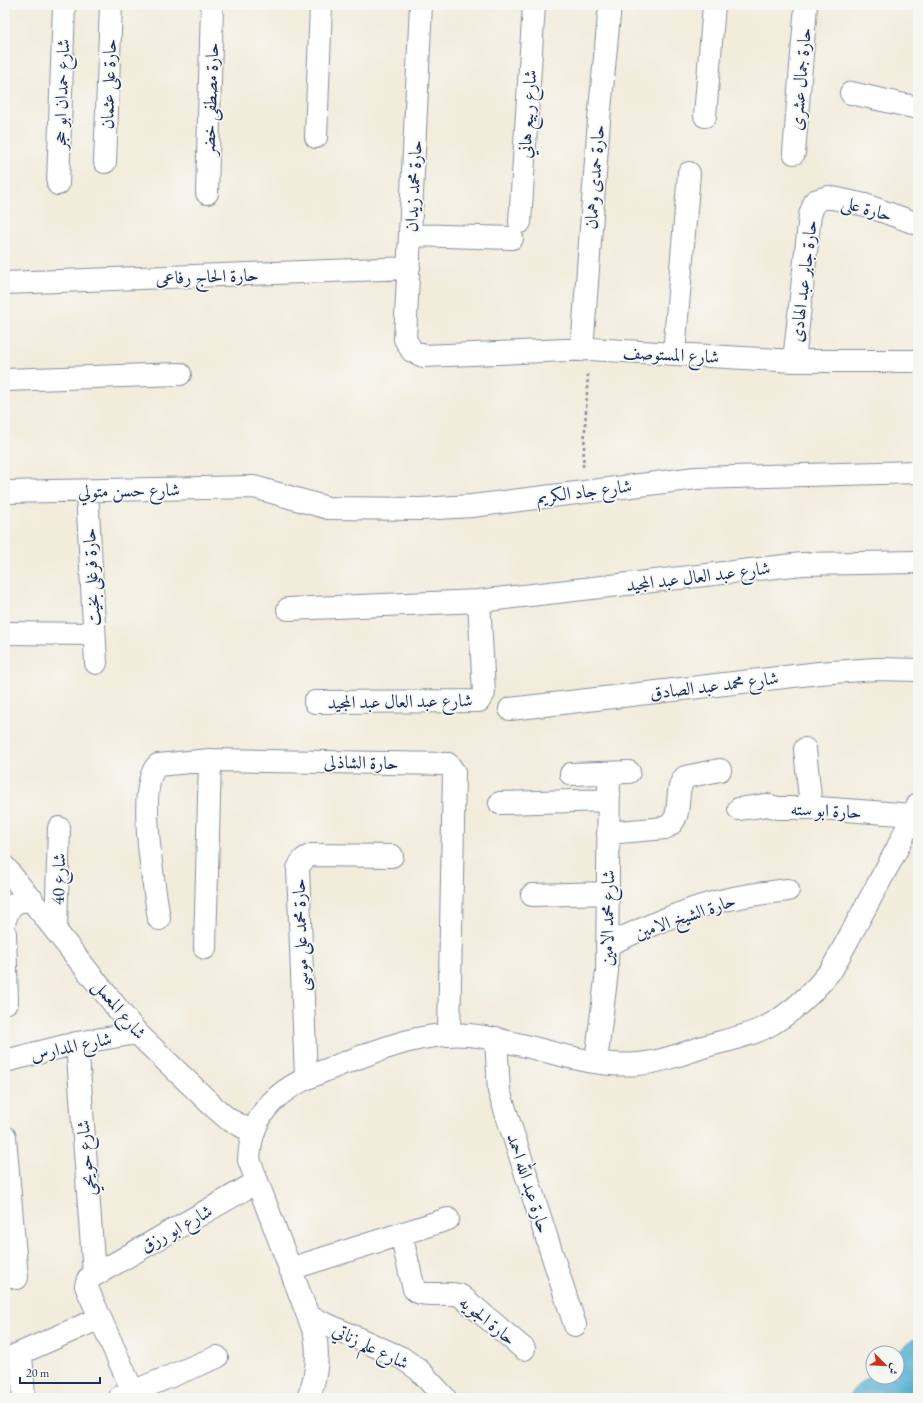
<svg xmlns="http://www.w3.org/2000/svg" width="923" height="1403" viewBox="0 0 923 1403" font-family="'EB Garamond',Amiri,serif">
<style>
.water{fill:#53add0;stroke:#376e97}
.lines{fill:none;stroke-linecap:round;stroke-linejoin:round}
.minor-casing{stroke:#868e9c;stroke-width:24}
.tertiary-casing{stroke:#868e9c;stroke-width:24}
.path{stroke:#868e9c;stroke-width:2.5;stroke-dasharray:3 3;stroke-linecap:butt}
.minor{stroke:#fff;stroke-width:22}
.tertiary{stroke:#fff;stroke-width:22}
.labels{text-anchor:middle;dominant-baseline:central;stroke-width:3.5;stroke-linejoin:round;paint-order:stroke}
.street-label{font-size:18px;fill:#1b2f5e;stroke:#f6f6f2}
</style>
<rect width="100%" height="100%" fill="#f6f6f2"/>
<filter id="ink" filterUnits="userSpaceOnUse"><feTurbulence type="fractalNoise" baseFrequency=".025" numOctaves="2"/><feDisplacementMap in="SourceGraphic" scale="8" xChannelSelector="R" yChannelSelector="G"/><feConvolveMatrix kernelMatrix="1 2 1 2 8 2 1 2 1" color-interpolation-filters="sRGB"/></filter>
<filter id="wash" filterUnits="userSpaceOnUse"><feTurbulence type="fractalNoise" baseFrequency=".012" numOctaves="4" result="noise"/><feDisplacementMap in="SourceGraphic" scale="16" xChannelSelector="R" yChannelSelector="G"/><feGaussianBlur stdDeviation="0.9" result="paint"/><feColorMatrix in="noise" values="0 0 0 0 0 0 0 0 0 0 0 0 0 0 0 0 0 1.4 0 .05"/><feComposite in="paint" operator="in"/></filter>
<g filter="url(#wash)">
<rect width="100%" height="100%" fill="#f2ecdb"/>
<path class="water" d="M918,1335V1398H848L853,1390L873,1373V1377H897V1353Z"/>
</g>
<g filter="url(#ink)">
<g class="lines">
<defs>
<path id="minor" d="M421,5L405,339L412,351L423,356L590,349L794,361H918
M851,93L918,108
M705,116L714,5
M316,137L321,5
M794,153L806,5
M105,162L111,5
M58,184L64,5
M207,193L212,5
M520,222L534,5
M411,235L512,238
M5,283L409,268
M582,350L599,120L610,5
M674,353L689,173
M794,361L810,215L815,201L828,197L865,205L918,224
M5,380L180,374
M87,491L96,663
M5,492L254,487L328,508L421,509L472,506L696,478L918,472
M288,609L479,601L802,564L918,562
M5,633L94,634
M315,702L479,701L484,693L479,601
M510,709L819,673L876,669L918,670
M805,749L811,808
M571,774L629,772
M500,803L608,800
M739,809L767,805L778,808H819L913,815
M608,833L665,828C686,818 672,792 685,777L720,770
M5,867L137,1033L214,1107L228,1119L253,1132
M532,895L608,893
M159,919C155,890 135,784 158,765L210,760L448,764L454,772L449,1035
M5,920C11,902 15,902 32,899
M56,930L59,828
M5,933L7,1002
M607,945C642,929 676,913 712,903C737,896 762,893 788,890
M205,948L210,760
M496,1038L499,1091L575,1325
M77,1043L94,1274
M5,1061L77,1043L137,1033
M596,1062L607,971L609,773
M306,1078L298,869C301,861 304,858 312,855L392,856
M5,1137L17,1278
M401,1234L414,1289C422,1299 447,1290 461,1296L524,1349
M290,1269L448,1219
M310,1317L402,1358L419,1370L445,1398
M21,1353L24,1398
M5,1360L100,1318
M133,1392L86,1286L88,1279L257,1182
M120,1397L217,1357"/>
<path id="tertiary" d="M308,1398C317,1377 319,1357 315,1334L249,1160C250,1137 256,1118 272,1102C290,1083 316,1074 339,1065C381,1049 424,1031 469,1035C524,1040 584,1069 638,1064C660,1062 682,1054 703,1047C723,1041 745,1037 764,1028C792,1014 813,993 832,969L897,849L918,804"/>
</defs>
<use href="#minor" class="minor-casing"/>
<use href="#tertiary" class="tertiary-casing"/>
<path class="path" d="M583,467L588,374"/>
<use href="#minor" class="minor"/>
<use href="#tertiary" class="tertiary"/>
</g>
</g>
<g class="labels">
<g class="street-label">
<text transform="translate(800 79) rotate(-85)">حارة جمال عشرى</text>
<text transform="translate(108 84) rotate(-88)">حارة على عثمان</text>
<text transform="translate(61 94) rotate(-88)">شارع حمدان ابو حجر</text>
<text transform="translate(210 99) rotate(-88)">حارة مصطفى خضر</text>
<text transform="translate(527 114) rotate(-86)">شارع ربيع هاني</text>
<text transform="translate(594 177) rotate(-86)">حارة حمدى وهمان</text>
<text transform="translate(413 186) rotate(-87)">حارة محمد زيدان</text>
<text transform="translate(867 208) rotate(16)">حارة على</text>
<text transform="translate(207 276) rotate(-2)">حارة الحاج رفاعى</text>
<text transform="translate(803 281) rotate(-83)">حارة جابر عبد الهادى</text>
<text transform="translate(671 354) rotate(3)">شارع المستوصف</text>
<text transform="translate(129 490) rotate(-1)">شارع حسن متولي</text>
<text transform="translate(584 491) rotate(-7)">شارع جاد الكريم</text>
<text transform="translate(698 576) rotate(-7)">شارع عبد العال عبد المجيد</text>
<text transform="translate(91 577) rotate(-93)">حارة فرغلى بخيت</text>
<text transform="translate(714 685) rotate(-7)">شارع محمد عبد الصادق</text>
<text transform="translate(400 701) rotate(-1)">شارع عبد العال عبد المجيد</text>
<text transform="translate(361 762) rotate(1)">حارة الشاذلى</text>
<text transform="translate(826 810) rotate(3)">حارة ابو سته</text>
<text transform="translate(58 879) rotate(-88)">شارع 40</text>
<text transform="translate(685 916) rotate(-19)">حارة الشيخ الامين</text>
<text transform="translate(607 918) rotate(-89)">شارع محمد الامين</text>
<text transform="translate(300 935) rotate(-92)">حارة محمد على موسى</text>
<text transform="translate(120 1009) rotate(50)">شارع المعمل</text>
<text transform="translate(71 1046) rotate(-12)">شارع المدارس</text>
<text transform="translate(85 1158) rotate(-94)">شارع حويحي</text>
<text transform="translate(529 1183) rotate(72)">حارة عبد الله احمد</text>
<text transform="translate(176 1228) rotate(-29)">شارع ابو رزق</text>
<text transform="translate(488 1320) rotate(39)">حارة الجويه</text>
<text transform="translate(371 1346) rotate(26)">شارع علم زناتي</text>
</g>
</g>
<rect width="923" height="1403" fill="none" stroke="#f6f6f2" stroke-width="20"/>
<g transform="translate(885 1365) rotate(114)"><circle r="19" fill="#f6f6f2" stroke="#9ea6b7"/>
<path d="M0-3L7 15L0 10L-7 15Z" fill="#c8321e"/>
<text y="-6" font-size="11" font-weight="bold" text-anchor="middle" fill="#1b2f5e">ش</text>
</g>
<path d="M20 1377v6h80v-6" fill="none" stroke="#1b2f5e" stroke-width="2"/>
<text x="26" y="1377" font-size="12" fill="#1b2f5e" stroke="#f6f6f2" stroke-width="3" paint-order="stroke">20 m</text>
</svg>
